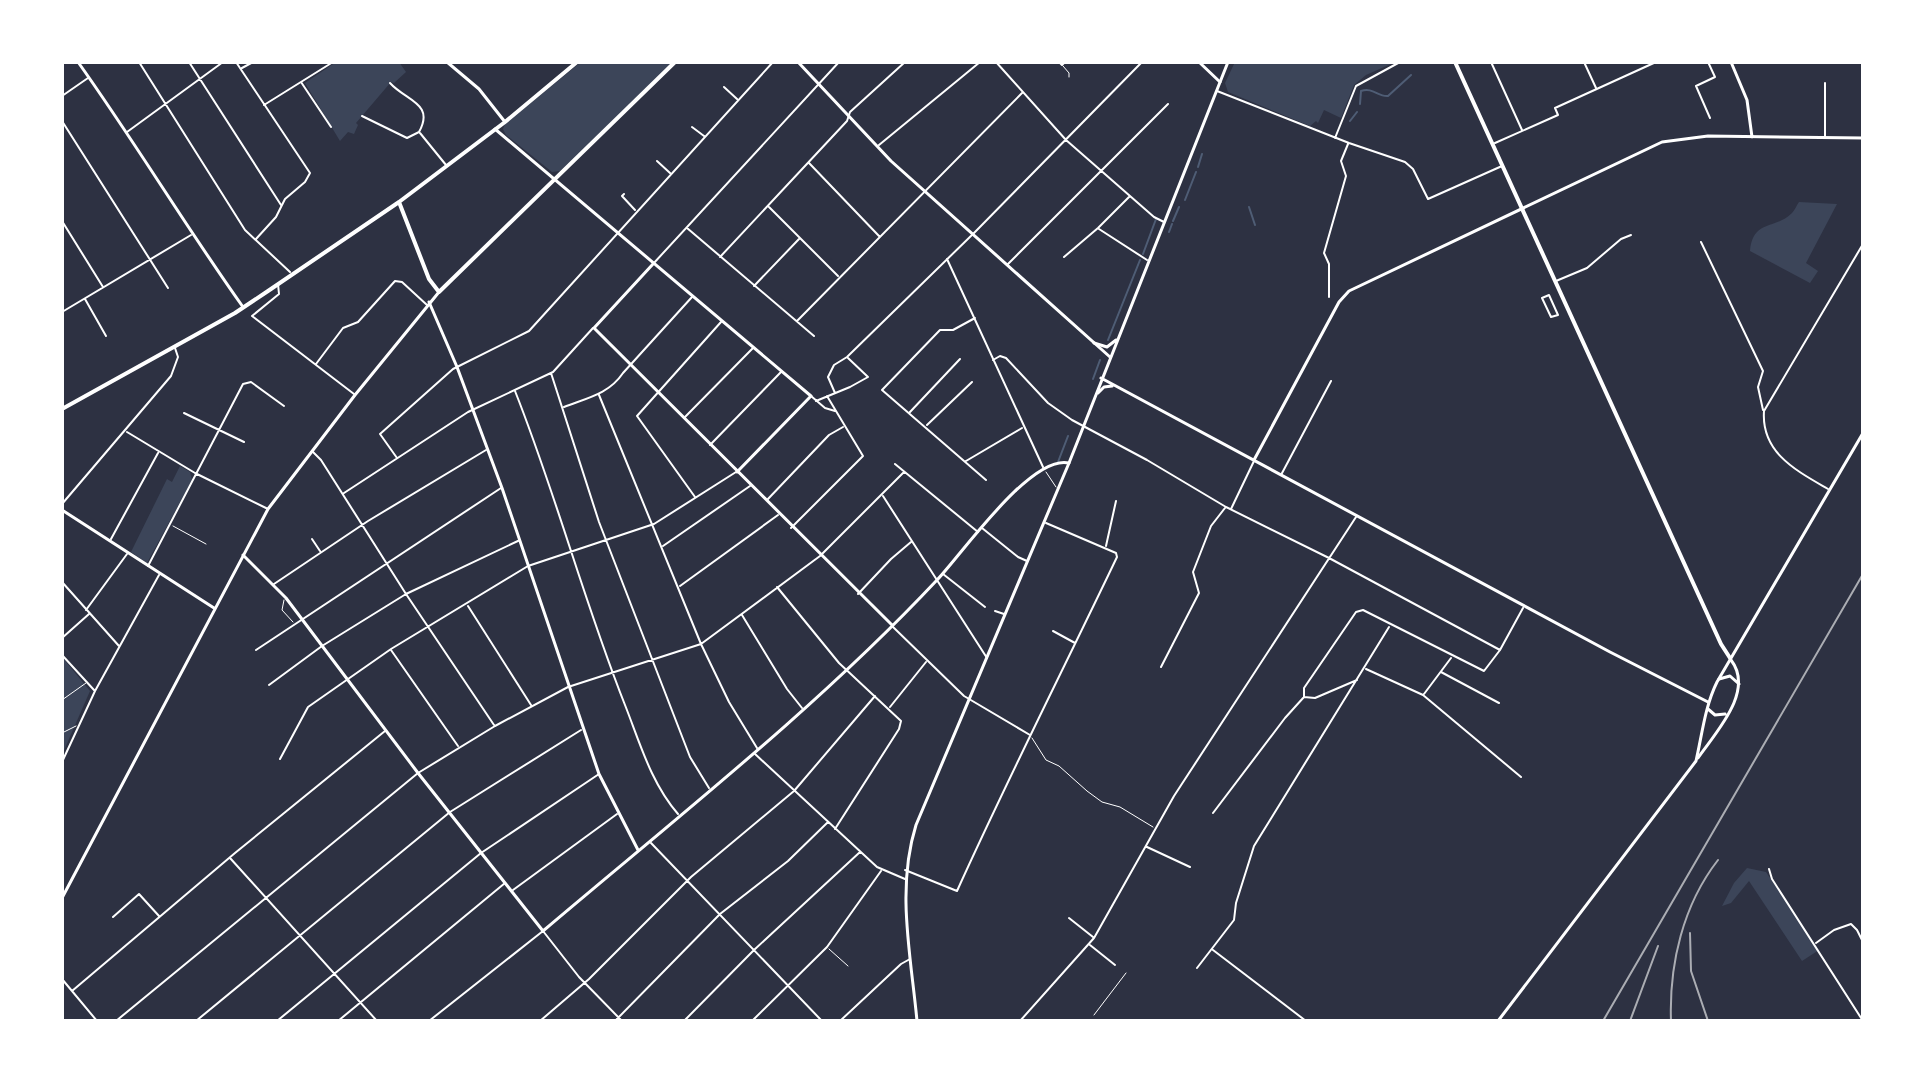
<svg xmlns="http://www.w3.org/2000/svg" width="1925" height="1083" viewBox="0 0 1925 1083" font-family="Ubuntu,sans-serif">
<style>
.green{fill:#3c4559}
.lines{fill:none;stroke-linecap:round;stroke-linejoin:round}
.stream{stroke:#4f5d75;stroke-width:2}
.service{stroke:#fff;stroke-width:1}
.pedestrian{stroke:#fff;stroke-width:2}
.minor{stroke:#fff;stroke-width:2}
.tertiary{stroke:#fff;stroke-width:3}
.secondary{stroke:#fff;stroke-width:3}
.primary{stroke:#fff;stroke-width:4}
.rail{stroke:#abadb3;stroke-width:2}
</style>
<rect width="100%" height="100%" fill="#2d3142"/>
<path class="green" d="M336,62H399L406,72L394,83L391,82L356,123L358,125L354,134L348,132L340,141L305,83Z
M581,62H673L560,171L552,172L506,135L503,129L505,124Z
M1235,62H1393V63L1366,75L1354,85L1341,118L1324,110L1318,123L1316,121L1310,126L1228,92L1225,83Z
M1799,202L1837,204L1806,263L1818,271L1810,283L1750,251C1753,219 1775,230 1792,213C1795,210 1796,206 1799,202Z
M180,466L190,472L192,480L147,563L131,552L167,479L172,482Z
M62,657L90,691L62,755Z
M1747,868L1766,872L1819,950L1802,961L1749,881L1731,903L1722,906L1734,883Z"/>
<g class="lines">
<path class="stream" d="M1360,104L1361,91C1373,87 1378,97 1388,96L1411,75
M1350,121L1357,112
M1198,167L1202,154
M1185,200L1196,172
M1249,207L1255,225
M1173,221L1179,207
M1169,232L1172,224
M1143,254L1156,219
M1108,340L1140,260
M1093,379L1100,360
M1058,462L1068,436"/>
<path class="service" d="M1063,66L1069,73V77
M1046,472L1056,487
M173,526L206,544
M284,600L282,610L293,622
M62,700L86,683
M62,733L76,726
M1032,738L1046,760L1059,766L1087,791L1102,802L1120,807L1153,827
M829,949L848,966
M1094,1015L1126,973"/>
<path class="pedestrian" d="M1825,137V83
M1549,295L1558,315L1551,317L1542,298Z"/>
<path class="minor" d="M139,62L245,230L290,272
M189,62L281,205
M236,62L310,173L305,182L285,199L276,217L256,239
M996,62L1066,140L1154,217L1164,222
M1059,62L1062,65L1065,62
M1491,62L1522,130
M1584,62L1596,88
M1708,62L1715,77L1696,86L1710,118
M242,68L253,62
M301,82L331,127
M724,87L737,99
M1217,91L1349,143L1405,162L1413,169L1428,199L1502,166
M62,96L88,78
M264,105L333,62
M362,116L407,138L419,132C435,103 406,101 390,83
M62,121L168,288
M692,127L704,136
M127,132L223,62
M420,133L446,165
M1335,138L1356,86L1400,62
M1495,143L1558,115L1555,108L1656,62
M879,145L980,62
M657,161L670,173
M809,163L879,236
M624,194L622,196L635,210
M769,207L838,276
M62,221L103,287
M687,228L814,336
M1099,229L1147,260
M1701,242L1763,371L1758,387L1763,410
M720,257L847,121L850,112L905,62
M1064,257L1098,228L1129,197
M947,259L1043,467
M653,264L839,62
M1008,264L1168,104
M1556,281L1587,268L1621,239L1631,235
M278,284L279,294L252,316L354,394
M754,286L799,239
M1329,297V264L1324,253L1346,176L1341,161L1348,144
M85,299L106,336
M62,312L191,235
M975,318L953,330H940L882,390L986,480
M797,321L1022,93
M993,360L1000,356L1006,358L1048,403L1072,420L1147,460L1226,507L1329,558L1500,650
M316,364L343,328L358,322L395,281L402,282L427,305
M551,373L599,522L690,757L709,788
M515,391C556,494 584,602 625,705C640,743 651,783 678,814
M835,393L828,377L834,365L847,357L975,232L1142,62
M599,395L701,644L729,702L757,748
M811,396L825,408L835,411
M816,401L850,387L868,377L848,358
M564,407C587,398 609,394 623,373L692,297
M910,412L960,359
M184,413L244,442
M684,418L753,348
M927,425L972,382
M127,432L195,473L268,509
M710,445L781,372
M312,451L321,460L406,594L494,725
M397,458L380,434L453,369L529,331L773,62
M966,461L1022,428
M895,464L978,532
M1281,475L1331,381
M1828,489C1797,471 1761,453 1764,411L1863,244
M344,493L468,412L553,372L593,328
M883,496L987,658
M695,497L637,416L721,322
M767,500L829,435L843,427
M62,504L171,376L178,357L175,348
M1231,509L1254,461
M791,528L863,456L827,396
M982,528L1018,557L1027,561
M111,539L158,453
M312,539L320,551
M663,546L750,486
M1106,546L1116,501
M148,566L243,384L251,382L284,406
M943,574L985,607
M62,582L119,646
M274,584L368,521L486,450
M680,586L778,515
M777,587L839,663L901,721L899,729L835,829
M858,594L891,559L911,542
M468,606L531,705
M86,610L127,554
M995,611L1004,614
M742,615L787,689L802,708
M892,626L964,696L1030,735
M1053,631L1075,643
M62,638L89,614
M256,650L501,488
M391,650L458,746
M62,655L94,690
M1161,667L1199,593L1193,572L1211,526L1225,508
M1366,669L1423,695L1521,777
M1441,672L1499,703
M269,685L322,646L406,594L520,540
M1424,694L1451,658
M1304,697L1315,698L1357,680
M890,707L926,662
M754,753L877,867L905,879
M280,759L308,707L391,649L528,566L654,524L736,472
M62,762L95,691L159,575
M1213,813L1285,718L1304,697V688L1356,612L1363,610L1484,671L1500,650L1523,608
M651,843L822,1021
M1147,847L1190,867
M230,858L377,1021
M1769,869L1772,879L1863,1021
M905,870L957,891C1008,778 1064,668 1117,557L1116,553L1046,523
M513,890L617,814
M113,917L139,894L159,916
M1069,918L1093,937
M1816,943L1834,930L1851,924L1857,930L1863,942
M1090,945L1115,965
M1213,950L1306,1021
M1197,968L1234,920L1236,903L1254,846L1389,627
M62,979L97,1021
M72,991L235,853L385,731
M116,1021L418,773L495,726L568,687L701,644L820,556L904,472
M196,1021L450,812L581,730
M277,1021L481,853L599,774
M338,1021L505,883
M429,1021L543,931L579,977L622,1021
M540,1021L589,979L691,877L794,791L875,696
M615,1021L720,914L788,861L828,822
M684,1021L754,950L860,852
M752,1021L827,947L881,871
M840,1021L901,964L910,959
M1020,1021L1094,938L1174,796L1356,517"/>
<path class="tertiary" d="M78,62C135,142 186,227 243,307
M447,62L479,89L505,122
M798,62L891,161L1110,357
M1199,62L1220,82
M1731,62L1747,100L1752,137
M495,129L811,396L737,472
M653,264L594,328L892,625
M429,302L457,367L502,488L599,774L638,850
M1254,460L1339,302L1349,291L1662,142L1708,136L1863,138
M62,510L214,608
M243,555L286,598L418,773L543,931C675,819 818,707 937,580C962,554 1031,454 1069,463
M1719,679L1730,676L1739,684
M1708,709L1715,715L1725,714
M1698,758C1716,732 1755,691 1731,660"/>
<path class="secondary" d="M1094,343L1107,347L1116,340
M1101,378L1610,652L1708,702
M1098,393L1104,387L1112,386
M62,898L268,509L355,395L439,292
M917,1021C911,956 896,889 916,825L1069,463L1228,62
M1498,1021L1696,761C1702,735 1705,706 1717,682L1863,433"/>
<path class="primary" d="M1455,62L1721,644L1730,658
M399,202L429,279L439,292L675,62
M62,409L235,313L268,291L399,202L505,122L577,62"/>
<path class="rail" d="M1690,933L1691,971L1708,1021
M1603,1021L1863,574
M1630,1021L1658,946
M1671,1021C1669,964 1683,905 1718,860"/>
</g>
<rect width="1925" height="1083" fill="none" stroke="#ffffff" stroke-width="128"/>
</svg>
